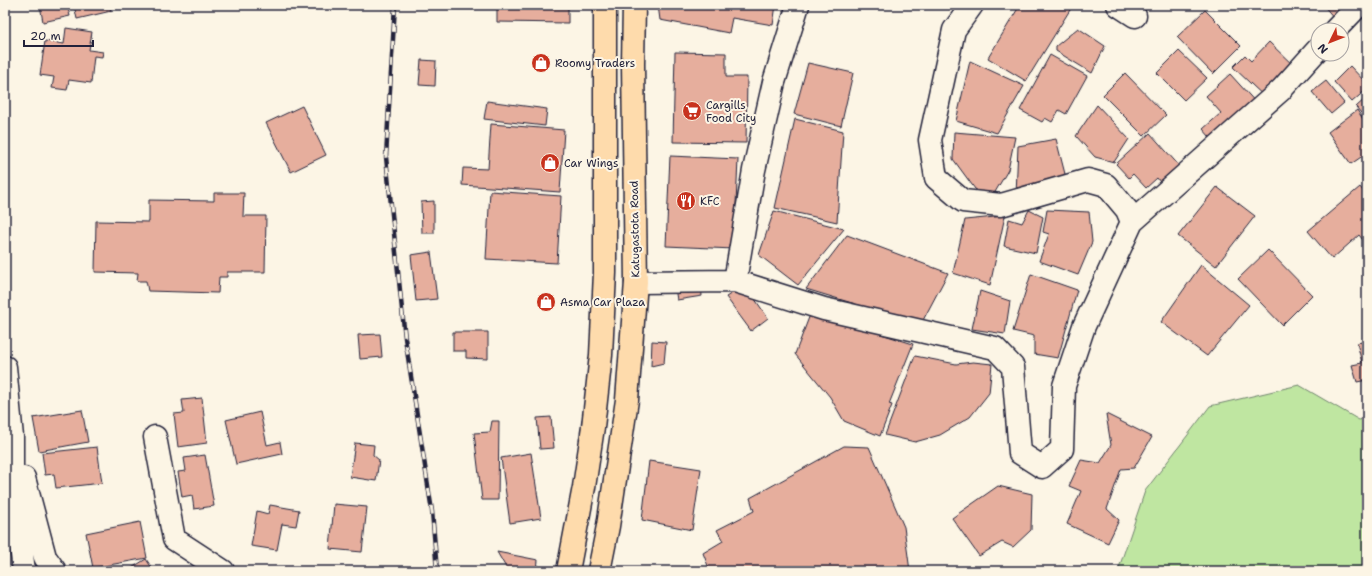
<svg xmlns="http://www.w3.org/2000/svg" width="1372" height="576" viewBox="0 0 1372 576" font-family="'Shantell Sans',sans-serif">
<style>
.green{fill:#bfe6a1;stroke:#70846e}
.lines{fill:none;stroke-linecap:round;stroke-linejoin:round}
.stream{stroke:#58869b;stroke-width:7}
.building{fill:#e6ae9d;stroke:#22223b}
.minor-casing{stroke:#22223b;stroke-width:25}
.highway-casing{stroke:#22223b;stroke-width:25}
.minor{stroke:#fcf5e5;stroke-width:22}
.highway{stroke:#fedbac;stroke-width:22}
.rail-casing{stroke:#22223b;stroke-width:4.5}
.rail{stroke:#fcf5e5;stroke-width:3;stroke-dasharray:9;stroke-linecap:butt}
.labels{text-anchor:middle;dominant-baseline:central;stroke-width:4;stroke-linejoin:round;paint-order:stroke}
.poi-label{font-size:11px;fill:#22223b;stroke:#fcf5e5;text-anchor:start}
.street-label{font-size:11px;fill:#22223b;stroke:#fcf5e5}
</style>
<rect width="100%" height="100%" fill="#fcf5e5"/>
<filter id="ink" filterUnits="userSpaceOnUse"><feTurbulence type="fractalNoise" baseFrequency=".025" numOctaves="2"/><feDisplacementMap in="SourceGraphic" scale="8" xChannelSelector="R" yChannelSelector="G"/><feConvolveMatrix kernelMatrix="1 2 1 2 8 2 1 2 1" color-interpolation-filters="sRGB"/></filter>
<g filter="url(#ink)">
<path class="green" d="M1299,385L1359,420L1367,418V571H1118L1145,491L1210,406Z"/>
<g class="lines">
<path class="stream" d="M617,571H618"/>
</g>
<path class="building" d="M40,5H67L70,16L43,22Z
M74,5H110L111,11L77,19Z
M497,5H568V23L497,22Z
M658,5H776L773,25L732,18L729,33L660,20Z
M1020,5H1073L1026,81L988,58Z
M1244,5H1256L1249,11Z
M1323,5H1350L1335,19Z
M1205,10L1241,46L1213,74L1177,37Z
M66,28L92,32L89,50L103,52L102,57L94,56L91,83L69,80L67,90L52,88L54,77L40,75L45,41L64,44Z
M1078,28L1105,46L1092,73L1056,51V46Z
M1269,42L1297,69L1268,100L1233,67L1245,55L1251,61Z
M1179,51L1207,78L1184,100L1157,73Z
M675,52L726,53V77H747L746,143L673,142Z
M1050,55L1087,76L1066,114L1059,110L1052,122L1045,118L1042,122L1020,110Z
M421,60L436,61L435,86L419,85Z
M970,61L1024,86L997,133L956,121Z
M808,63L853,73L841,126L794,114Z
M1350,66L1367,84V89L1352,102L1334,82Z
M1125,73L1166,115L1144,136L1103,95Z
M1230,74L1259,106L1216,144L1203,129L1221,113L1206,96Z
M1326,81L1344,103L1331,114L1312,92Z
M1367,97V120L1356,107Z
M487,101L547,109L545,126L484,119Z
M1097,105L1129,139L1114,162L1095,157L1076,136Z
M302,106L326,155L291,172L266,123Z
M1357,110L1367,125V153L1351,164L1328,132Z
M795,119L843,131L837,222L775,208Z
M491,124L564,130L560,192L462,185L463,168L488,169Z
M954,132L1015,137L1008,170L991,199L975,189L953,159Z
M1150,133L1182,169L1172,179L1168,175L1160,182L1157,178L1146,188L1133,174L1129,178L1116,164Z
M1056,139L1065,174L1051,185L1016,195L1018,146Z
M670,156L738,159L734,249L666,246Z
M1217,187L1255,216L1216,266L1178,236Z
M1360,187L1367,196V245L1359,235L1332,259L1308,231Z
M490,191L561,196L557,263L486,259Z
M214,193H244L243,216H266L265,272H227V277H219L218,293L148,291L146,281H137L138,273L95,272L96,221L149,222V200L214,201Z
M434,201V233H422L421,202Z
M1029,210L1043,217L1036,253L1004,246L1009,219L1022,223Z
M1047,210L1089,212L1092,242L1078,275L1039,261L1049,234L1043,232Z
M774,211L844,229L798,285L759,255Z
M1005,216L990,285L953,273L965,220Z
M847,235L948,273L921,324L806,289Z
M1268,250L1312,295L1282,325L1238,279Z
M431,252L437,299L416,301L411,255Z
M1201,265L1249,305L1207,356L1161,322Z
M1031,274L1077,290L1058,358L1034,354V336L1013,331Z
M701,285L702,296L677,300L675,288Z
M745,285L768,318L751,331L726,297Z
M980,291L1010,301L1005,334L972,329Z
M811,312L913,344L889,404L892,405L880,436L844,421L830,397L795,354Z
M453,332H488V359L466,358V351H453Z
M380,334L382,357L360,359L358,335Z
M652,341L666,342L664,363L651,366Z
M1367,341V380L1357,382L1352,365L1362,363L1357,343Z
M915,356L956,364L973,362L992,364L989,393L970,417L940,435L915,442L885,435Z
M202,398L207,443L178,447L174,414L184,413L182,400Z
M82,410L88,442L39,451L33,418Z
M260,412L267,445L280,442L282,454L236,464L226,420Z
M1106,414L1152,437L1134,468L1121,469L1107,509L1119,520L1108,543L1067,524L1081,491L1069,486L1081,460L1100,463L1111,445Z
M551,417L554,448L540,449L537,418Z
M492,421H499L498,500H482L474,433L490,432Z
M355,443L374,445L373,455L379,460L376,481L350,477Z
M844,446L869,447L904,527L910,571H710L703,553L723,541L717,530L754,511L750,498Z
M97,447L102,483L56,488L54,474L45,475L42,453Z
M531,453L541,518L510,523L501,458Z
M205,455L214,506L194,509L192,495L182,497L178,472L186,471L184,458Z
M649,461L701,469L692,530L642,520Z
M998,486L1032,494L1031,530L1013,547L1002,542L979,556L952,518Z
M334,504L367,507L362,552L330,549Z
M270,505L299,510L296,526L282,524L277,550L251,546L257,511L268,514Z
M140,522L147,558L93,568L86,533Z
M497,552L538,560L537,571H508Z
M146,559L154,571H127Z"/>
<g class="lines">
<defs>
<path id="minor" d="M972,5L954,30L930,140L936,178L963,201L1001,205L1088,180L1106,185L1127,210L1132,222
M1118,5L1135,16
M1335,30L1359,5
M735,281L754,170L774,82L798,5
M636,282L735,281L824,309L995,348L1013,367L1020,453L1042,467L1062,449L1064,386L1084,326L1132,222L1281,90L1318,49
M5,367L12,437V474L24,571
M155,437L174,539L223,571
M24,478L45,557L55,571"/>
<path id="highway" d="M568,571L584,487L593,427L601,355L605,273V5
M599,571L608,526L627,400L636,282L633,64L634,5"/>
</defs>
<use href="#minor" class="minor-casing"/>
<use href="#highway" class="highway-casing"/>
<use href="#minor" class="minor"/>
<use href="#highway" class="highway"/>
<defs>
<path id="rail" d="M395,5L386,157L405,338L432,511L437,571"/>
</defs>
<use href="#rail" class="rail-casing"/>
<use href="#rail" class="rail"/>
</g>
</g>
<defs>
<symbol id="shop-disc" viewBox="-11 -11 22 22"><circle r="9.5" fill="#c8321e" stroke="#fcf5e5"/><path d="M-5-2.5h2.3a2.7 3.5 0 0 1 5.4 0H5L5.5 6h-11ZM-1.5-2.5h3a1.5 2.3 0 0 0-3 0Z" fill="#fff"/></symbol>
<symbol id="supermarket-disc" viewBox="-11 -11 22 22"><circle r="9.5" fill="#c8321e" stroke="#fcf5e5"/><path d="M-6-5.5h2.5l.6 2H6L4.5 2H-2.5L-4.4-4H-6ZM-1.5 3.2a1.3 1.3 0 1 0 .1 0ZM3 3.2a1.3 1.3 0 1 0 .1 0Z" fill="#fff"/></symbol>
<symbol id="restaurant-disc" viewBox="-11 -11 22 22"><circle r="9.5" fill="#c8321e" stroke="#fcf5e5"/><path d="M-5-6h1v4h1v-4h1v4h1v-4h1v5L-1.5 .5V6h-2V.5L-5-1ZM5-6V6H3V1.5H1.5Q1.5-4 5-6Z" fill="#fff"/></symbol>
</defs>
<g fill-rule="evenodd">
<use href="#shop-disc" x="530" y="52" width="22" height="22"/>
<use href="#supermarket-disc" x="681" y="100" width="22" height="22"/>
<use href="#shop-disc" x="539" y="152" width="22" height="22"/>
<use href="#restaurant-disc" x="675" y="190" width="22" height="22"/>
<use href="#shop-disc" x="535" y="291" width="22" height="22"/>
</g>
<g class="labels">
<g class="poi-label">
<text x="555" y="63">Roomy Traders</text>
<text x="706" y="105">Cargills<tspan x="706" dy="13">Food City</tspan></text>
<text x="564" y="163">Car Wings</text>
<text x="700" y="201">KFC</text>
<text x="560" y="302">Asma Car Plaza</text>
</g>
<g class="street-label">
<text transform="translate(635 229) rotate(-91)">Katugastota Road</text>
</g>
</g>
<rect width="1372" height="576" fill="none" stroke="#fcf5e5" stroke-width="20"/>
<rect x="10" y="10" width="1352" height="556" fill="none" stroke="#22223b" stroke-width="1.5" filter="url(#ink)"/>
<g transform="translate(1330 42) rotate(227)"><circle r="19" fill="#fcf5e5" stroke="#a5a1a1"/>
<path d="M0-3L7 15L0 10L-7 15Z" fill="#c8321e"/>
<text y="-6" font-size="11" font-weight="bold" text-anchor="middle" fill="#22223b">N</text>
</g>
<path d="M24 40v6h69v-6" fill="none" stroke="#22223b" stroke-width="2"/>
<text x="30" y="40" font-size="12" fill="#22223b" stroke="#fcf5e5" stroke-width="3" paint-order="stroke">20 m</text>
</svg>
